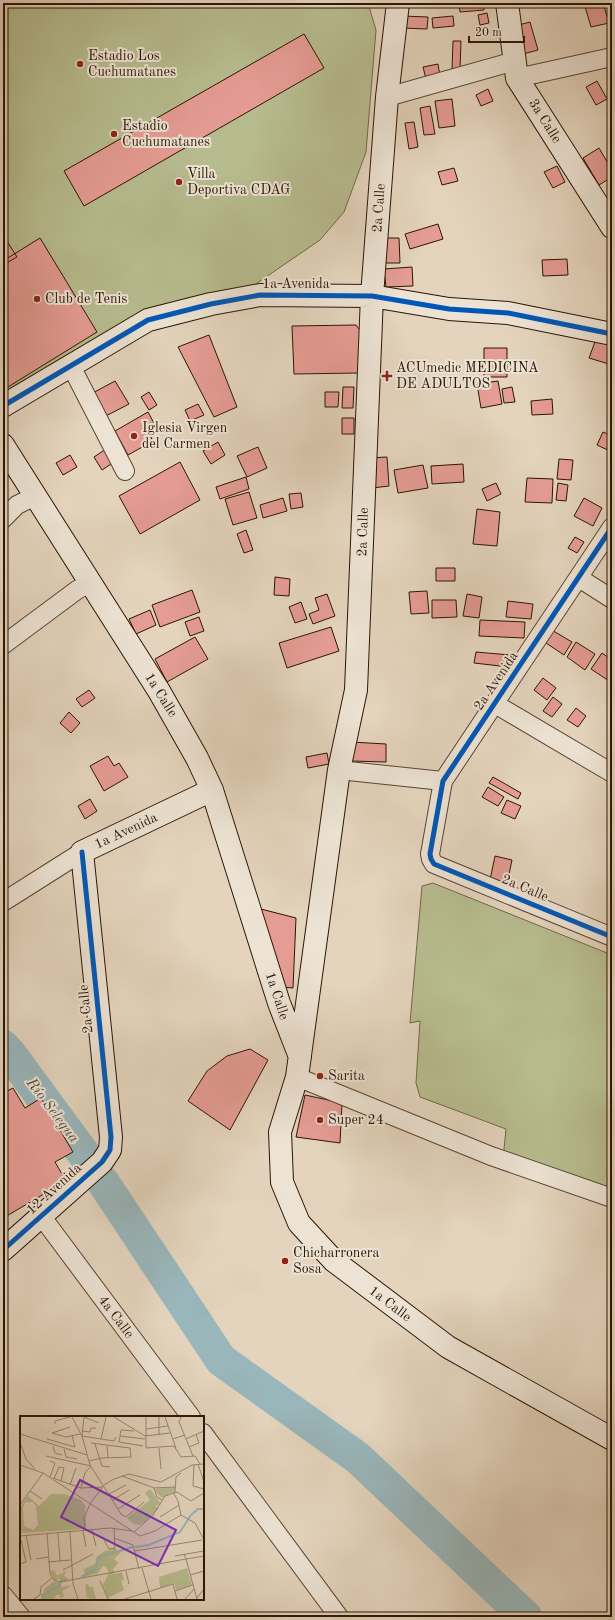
<svg xmlns="http://www.w3.org/2000/svg" width="615" height="1620" viewBox="0 0 615 1620" font-family="'Old Standard TT',serif">
<style>
.green{fill:#b7bc8f;stroke:#726849}
.lines{fill:none;stroke-linecap:round;stroke-linejoin:round}
.river{stroke:#99b6bb;stroke-width:33}
.building{fill:#e59c94;stroke:#2c1503}
.street-casing{stroke:#5a4532;stroke-width:20}
.secondary-casing{stroke:#2c1503;stroke-width:24}
.street{stroke:#ede3d4;stroke-width:18}
.secondary{stroke:#ede3d4;stroke-width:22}
.cycleway-casing{stroke:#ede3d4;stroke-width:8}
.cycleway{stroke:#0057b8;stroke-width:5}
.poi-dot{fill:#8f2418;stroke:#ede3d4;stroke-width:1.5}
.labels{text-anchor:middle;dominant-baseline:central;stroke-width:4;stroke-linejoin:round;paint-order:stroke}
.poi-label{font-size:14px;fill:#2c1503;stroke:#ede3d4;text-anchor:start}
.street-label{font-size:14px;fill:#2c1503;stroke:#ede3d4}
.water-label{font-size:15px;font-style:italic;fill:#524d43;stroke:#ede3d4}
.inset-river{fill:none;stroke:#99b6bb;stroke-width:2}
.inset-road{fill:none;stroke:#9a8873;stroke-width:1}
.view{fill:#7b2cbf;fill-opacity:0.15;stroke:#7b2cbf;stroke-width:2}
.inset-edge{fill:none;stroke:#2c1503;stroke-width:2}
</style>
<rect width="100%" height="100%" fill="#e4d4bd"/>
<filter id="stains"><feTurbulence type="fractalNoise" baseFrequency=".005" numOctaves="4"/><feColorMatrix values="0 0 0 0 .2 0 0 0 0 .09 0 0 0 0 .02 0 0 0 .5 -.17"/></filter>
<radialGradient id="worn" r=".72"><stop offset=".6" stop-color="#630" stop-opacity="0"/><stop offset="1" stop-color="#630" stop-opacity=".3"/></radialGradient>
<path class="green" d="M3,3H368L376,30L366,152L344,212L320,240L250,288L146,319L3,412Z
M433,883L612,955V1196L503,1159L506,1129L420,1097L416,1083L420,1021L410,1023L422,886Z"/>
<g class="lines">
<path class="river" d="M3,1046L11,1055L86,1157
M103,1182L221,1360L358,1458L526,1617"/>
</g>
<path class="building" d="M459,3H484V10L460,12Z
M584,3H603L609,23L591,27Z
M487,13L489,23L480,25L478,15Z
M402,16L428,17L427,29L402,28Z
M453,16L454,26L433,28L432,18Z
M530,22L538,50L523,54L515,26Z
M304,34L324,68L84,206L64,171Z
M453,41H461L460,70H452Z
M438,64L440,76L426,79L423,67Z
M597,81L607,99L596,105L586,87Z
M488,89L493,101L481,106L476,95Z
M452,99L455,126L439,128L435,101Z
M430,106L435,134L424,135L420,108Z
M414,122L418,147L409,149L405,123Z
M599,148L612,170V177L599,185L583,158Z
M557,166L565,182L553,188L544,172Z
M454,168L458,181L442,185L438,172Z
M438,224L443,239L410,249L405,234Z
M3,235L17,257L3,265Z
M40,238L97,332L3,390V261Z
M384,238H399L400,263H384Z
M567,259L568,275L543,276L542,260Z
M412,267L413,286L386,287L384,269Z
M356,325L362,333L358,373L294,374L292,326Z
M209,335L237,407L214,417L178,347Z
M596,339L612,344V365L589,358Z
M484,348H507V377H484Z
M115,381L129,404L102,418L89,395Z
M498,381L502,404L481,408L477,384Z
M343,387H354L353,408H342Z
M512,387L515,402L504,403L502,389Z
M149,392L157,405L149,410L141,397Z
M325,392H339L338,407H325Z
M552,399L553,414L532,415L531,401Z
M198,404L204,415L190,421L185,410Z
M148,412L155,425L147,429L153,441L128,455L115,431Z
M342,418H354V434H342Z
M603,432L612,436V452L597,445Z
M218,442L225,455L211,464L203,451Z
M258,447L267,468L247,477L237,456Z
M106,449L114,462L102,470L94,457Z
M70,455L77,467L63,475L56,463Z
M387,457L389,486L372,488L370,458Z
M559,459L573,460L571,480L557,479Z
M180,462L200,500L140,534L119,496Z
M463,464L464,482L432,484L431,466Z
M423,465L428,488L398,493L394,470Z
M246,477L249,489L220,499L216,487Z
M527,478L553,479L552,503L525,502Z
M496,483L501,494L487,501L482,489Z
M558,483L568,485L566,501L556,500Z
M249,492L257,518L233,525L225,499Z
M301,493L303,507L291,509L289,494Z
M283,498L287,511L263,518L260,505Z
M584,498L602,508L593,526L574,516Z
M477,509L500,512L497,546L473,544Z
M246,530L253,550L244,553L237,534Z
M575,537L584,542L577,553L568,548Z
M436,568H455V581H436Z
M275,577L290,579L289,596L274,595Z
M192,590L200,612L160,627L152,605Z
M427,591L429,613L411,614L409,592Z
M327,594L335,616L313,624L309,614L319,610L315,598Z
M467,594L482,597L479,618L463,616Z
M432,600H456L457,617L432,618Z
M508,601L533,604L531,619L506,617Z
M301,602L307,619L295,623L289,607Z
M150,610L156,625L136,634L129,619Z
M199,617L204,631L190,636L185,622Z
M480,620L525,622L524,638L479,636Z
M331,627L339,651L287,668L279,643Z
M550,629L572,642L564,655L543,641Z
M195,637L208,659L167,682L155,659Z
M576,642L595,654L585,670L567,657Z
M476,652L510,655L509,667L474,663Z
M602,653L612,660V683L591,669Z
M543,678L556,688L547,700L534,690Z
M89,690L95,698L82,707L76,699Z
M553,697L562,704L552,717L543,711Z
M576,708L586,716L578,727L567,720Z
M69,712L80,723L71,733L60,723Z
M351,742L386,744V762L351,761Z
M327,753L329,764L308,768L306,757Z
M108,756L114,766L119,763L128,777L104,791L90,766Z
M493,777L521,793L518,799L489,783Z
M488,787L504,797L498,806L482,797Z
M90,799L97,811L85,819L78,806Z
M507,800L521,806L515,819L501,813Z
M495,856L512,860L507,884L490,880Z
M257,908L296,918L293,988L281,987Z
M250,1049L268,1060L230,1130L188,1101L207,1071L227,1056Z
M13,1088L25,1108L41,1098L73,1152L55,1162L66,1181L5,1217L8,1223H3V1093Z
M305,1095L342,1103L340,1143L296,1137Z"/>
<g class="lines">
<defs>
<path id="street" d="M517,78L612,57
M387,97L515,61
M71,366L125,471
M3,519L17,505L35,496
M612,527L443,781L430,854L431,859L434,864L612,937
M579,578L612,599
M3,645L77,590L90,583
M495,704L612,773
M339,770L443,781
M3,902L82,852
M297,1077L491,1156L612,1198
M42,1217L191,1417
M203,1433L339,1617
M3,1595L21,1617"/>
<path id="secondary" d="M398,3L387,97L372,296L356,690L339,770L297,1077L280,1132L282,1182L299,1223L334,1261L448,1347L612,1439
M507,3L517,78L612,227
M3,406L148,320L211,304L260,295L372,296L449,309L508,313L612,334
M3,445L159,691L197,758L212,790L279,1003L300,1057
M3,1250L102,1162L110,1150L111,1137L82,852L212,790"/>
</defs>
<use href="#street" class="street-casing"/>
<use href="#secondary" class="secondary-casing"/>
<use href="#street" class="street"/>
<use href="#secondary" class="secondary"/>
<defs>
<path id="cycleway" d="M3,406L148,320L211,304L260,295L372,296L449,309L508,313L612,334
M612,527L443,781L430,854L431,859L434,864L612,937
M3,1250L102,1162L110,1150L111,1137L82,852"/>
</defs>
<use href="#cycleway" class="cycleway-casing"/>
<use href="#cycleway" class="cycleway"/>
</g>
<g class="poi-dot">
<circle cx="80" cy="64" r="4"/>
<circle cx="114" cy="134" r="4"/>
<circle cx="179" cy="182" r="4"/>
<circle cx="37" cy="299" r="4"/>
<path d="M385 370h4v4h4v4h-4v4h-4v-4h-4v-4h4z"/>
<circle cx="134" cy="436" r="4"/>
<circle cx="320" cy="1076" r="4"/>
<circle cx="320" cy="1120" r="4"/>
<circle cx="285" cy="1261" r="4"/>
</g>
<g class="labels">
<g class="poi-label">
<text x="88" y="56">Estadio Los<tspan x="88" dy="16">Cuchumatanes</tspan></text>
<text x="122" y="126">Estadio<tspan x="122" dy="16">Cuchumatanes</tspan></text>
<text x="187" y="174">Villa<tspan x="187" dy="16">Deportiva CDAG</tspan></text>
<text x="45" y="299">Club de Tenis</text>
<text x="396" y="368">ACUmedic MEDICINA<tspan x="396" dy="16">DE ADULTOS</tspan></text>
<text x="142" y="428">Iglesia Virgen<tspan x="142" dy="16">del Carmen</tspan></text>
<text x="328" y="1076">Sarita</text>
<text x="328" y="1120">Super 24</text>
<text x="293" y="1253">Chicharronera<tspan x="293" dy="16">Sosa</tspan></text>
</g>
<g class="street-label">
<text transform="translate(545 121) rotate(58)">3a Calle</text>
<text transform="translate(379 208) rotate(-86)">2a Calle</text>
<text x="296" y="284">1a Avenida</text>
<text transform="translate(363 532) rotate(-88)">2a Calle</text>
<text transform="translate(496 681) rotate(-56)">2a Avenida</text>
<text transform="translate(161 695) rotate(58)">1a Calle</text>
<text transform="translate(126 831) rotate(-25)">1a Avenida</text>
<text transform="translate(525 888) rotate(23)">2a Calle</text>
<text transform="translate(277 996) rotate(72)">1a Calle</text>
<text transform="translate(86 1009) rotate(-96)">2a Calle</text>
<text transform="translate(54 1189) rotate(-42)">12 Avenida</text>
<text transform="translate(390 1304) rotate(37)">1a Calle</text>
<text transform="translate(116 1317) rotate(53)">4a Calle</text>
</g>
<g class="water-label">
<text transform="translate(52 1111) rotate(53)">Río Selegua</text>
</g>
</g>
<g transform="translate(20 1416)">
<rect width="184" height="184" fill="#e4d4bd"/>
<path d="M156,71L155,75L142,82L136,76V73ZM130,73L141,88L135,90L139,92L125,106L119,109L114,108L107,102L130,84L125,77ZM31,78H44L61,84L65,89L66,113L1,117L0,91L8,80L19,90ZM6,86H13L16,90L18,109L13,114L4,110L3,91ZM93,133L102,135L94,143L98,147L93,153L95,158L102,156L104,164L101,165L104,174L88,182L83,169L89,157L86,151L83,150L78,157L65,161L64,153L75,148L77,141L85,135ZM167,152L172,169L156,174L154,167L140,172L139,161ZM34,154L37,160L46,155L44,160L49,163L42,166L38,162L37,164L34,163L30,155ZM34,165L40,167L42,171L52,169L42,175L44,180L41,182L39,181L41,179H36L34,183H22L25,172ZM68,168L69,171H73L76,183L67,182L65,169Z" fill="#b7bc8f" fill-rule="evenodd"/>
<path class="inset-river" d="M115,131L129,129L160,116L171,99L178,93H184M61,161L76,153L78,141L113,131M23,183L22,179L39,170L42,164H46"/>
<path class="inset-road" d="M52,1L62,20L94,25L96,21M64,1L62,20L70,49L101,98L106,101L124,86M64,1L79,7M94,1L125,20L150,17M126,1V32L154,30L161,41L175,40L180,48M145,1L156,32M161,1L159,6L173,40M35,8V5L50,1M50,11L32,17L46,21L60,18M126,13L148,10M62,15L70,16L71,12H76M114,15L101,14L99,26L123,30M0,18L67,39M139,19V1M100,20L125,23M27,23L55,31L52,19M81,23L86,1M153,23L165,19M166,23L184,15M0,26L6,43L15,53M75,28L82,50L90,51M33,30L35,37L42,39M87,30L88,42M169,31L179,27L176,18M139,32L141,53M44,33L46,41L57,43M26,40L71,50L65,57L61,72M30,45L35,47L30,61M69,45L82,42L111,41L110,32L71,27M178,48L184,66M0,49L23,57L120,120L135,115L161,99L175,107L184,124M174,49L173,70L184,73M102,60L134,72L156,71M33,62L61,72L82,71M34,63L39,51L44,52L41,65M50,69L56,52M134,72L137,81L142,84M10,75L22,83M153,76L158,85L161,99M155,76L156,61L161,57M89,78L106,69M93,84L109,74M0,89L23,57M98,93L120,79M140,101L159,89M94,112L95,134M65,114L64,102L70,88L84,69L94,63L109,58L141,66L172,49L184,48M72,114L76,130M63,115L66,131M50,116L53,168L58,183M114,116L133,99L145,80L157,76L171,85L184,77M27,117L30,158L34,164L40,166L166,143L164,138M38,117L40,145M6,119L11,144M0,120L90,112L112,115M94,122L113,129L119,153M84,124L89,133L95,132M115,135L182,124M155,140L184,135M16,143L28,141M28,146L51,144M0,148L6,146L1,124M122,152L131,183M43,154L73,138M106,155L109,168M170,159L184,155M80,165L88,183M155,175L173,169M14,183L20,179L21,171L32,162M105,183L153,168L157,183M165,183L174,173M176,183L184,173M177,183L166,143L184,140"/>
<path class="view" d="M60,64L156,114L138,150L41,101Z"/>
<rect width="184" height="184" class="inset-edge"/>
</g>
<rect width="615" height="1620" fill="none" stroke="#e4d4bd" stroke-width="16"/>
<rect x="4" y="4" width="607" height="1612" fill="none" stroke="#2c1503" stroke-width="2"/>
<rect x="8" y="8" width="599" height="1604" fill="none" stroke="#2c1503"/>
<path d="M469 36v6h55v-6" fill="none" stroke="#2c1503" stroke-width="2"/>
<text x="475" y="36" font-size="12" fill="#2c1503" stroke="#ede3d4" stroke-width="3" paint-order="stroke">20 m</text>
<rect width="100%" height="100%" filter="url(#stains)"/>
<rect width="100%" height="100%" fill="url(#worn)"/>
</svg>
